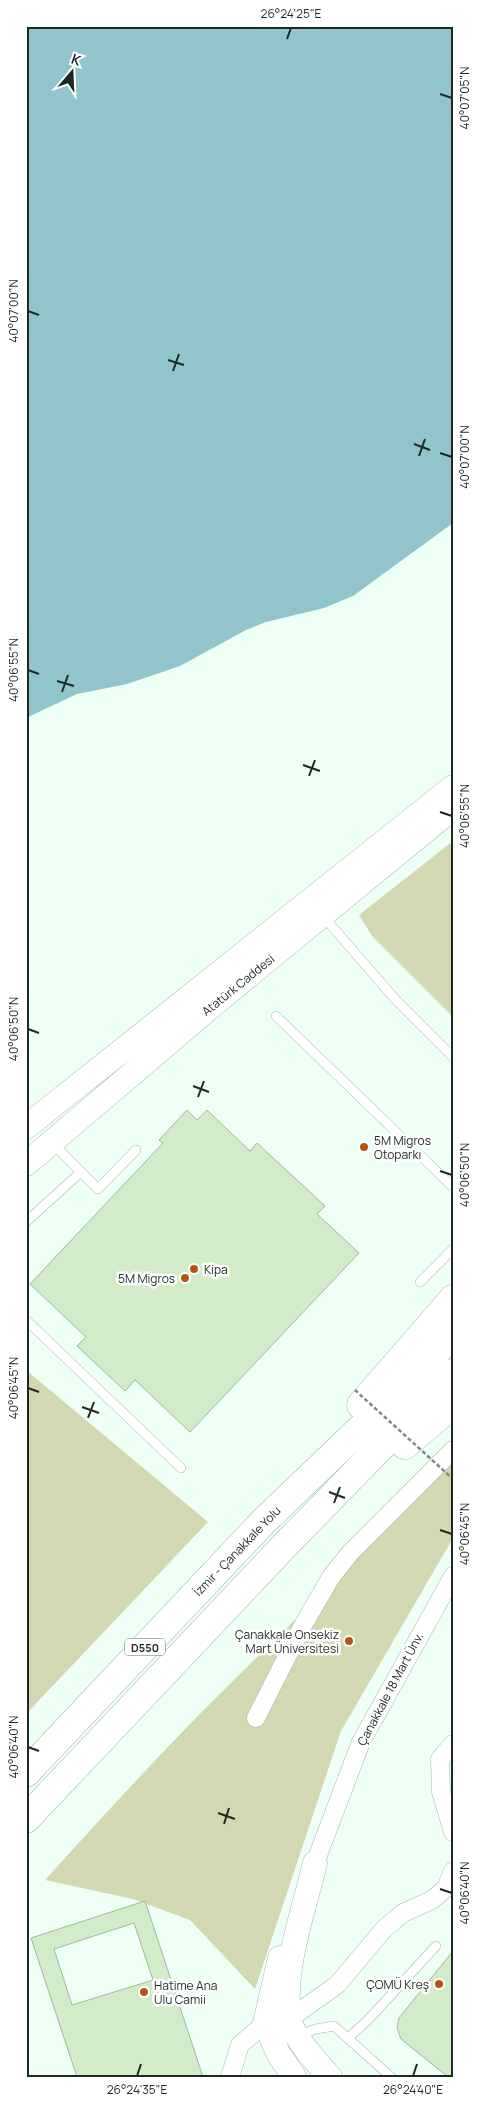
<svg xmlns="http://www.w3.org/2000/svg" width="479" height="2103" viewBox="0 0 479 2103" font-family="Manrope,sans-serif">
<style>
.green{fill:#d2d8b1}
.water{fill:#92c5cb}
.building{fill:#d2ecc9;stroke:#a5b69f;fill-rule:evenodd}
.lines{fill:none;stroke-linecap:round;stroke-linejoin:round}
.lane-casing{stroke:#9fbaaa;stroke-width:10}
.street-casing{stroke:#9fbaaa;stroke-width:19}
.secondary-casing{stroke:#9fbaaa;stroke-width:25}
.highway-casing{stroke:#9fbaaa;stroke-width:29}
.lane{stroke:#fff;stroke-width:9}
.street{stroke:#fff;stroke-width:18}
.secondary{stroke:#fff;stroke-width:24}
.highway{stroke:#fff;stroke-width:28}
.path-bridge{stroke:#7c8a82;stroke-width:2.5;stroke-dasharray:4 2.5;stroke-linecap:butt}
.ticks{fill:none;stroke:#1e2923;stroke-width:2}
.poi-dot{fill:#b55414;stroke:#fff;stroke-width:2}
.labels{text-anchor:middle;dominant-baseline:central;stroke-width:5;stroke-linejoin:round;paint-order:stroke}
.shield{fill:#fff;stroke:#626965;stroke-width:1}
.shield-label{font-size:11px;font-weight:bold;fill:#1e2923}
.street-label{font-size:12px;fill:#1e2923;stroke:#fff}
.poi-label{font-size:12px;fill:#1e2923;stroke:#fff;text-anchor:start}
.neatline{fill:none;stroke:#1e2923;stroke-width:2}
.ticks-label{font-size:12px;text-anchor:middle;fill:#1e2923}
</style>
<rect width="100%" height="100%" fill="#eefff5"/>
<path class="green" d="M453,841V1017L372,936L359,915Z
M26,1370L208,1522L26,1714Z
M453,1459V1538L341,1731L255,1989L190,1920L133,1899L45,1880C103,1816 162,1751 224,1690C301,1613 379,1539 453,1459Z"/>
<path class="water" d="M26,26H453V523L353,596L324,608L266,622L246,630L180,666L127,684L77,694L26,718Z"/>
<path class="building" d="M187,1110L197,1120L207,1110L250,1151L257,1143L325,1206L317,1214L359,1253L190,1432L135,1380L125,1391L77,1346L86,1337L30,1284L163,1143L159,1140Z
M145,1901L203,2077H77L31,1938ZM134,1923L153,1980L72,2005L54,1949Z
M453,1951V2077H448L401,2039L397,2028L399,2018Z"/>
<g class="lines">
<defs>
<path id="lane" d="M323,916L395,999L453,1057
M276,1016L453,1187
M52,1143L98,1189L136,1150
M26,1222L81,1172
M420,1282L453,1249
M26,1320L181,1468
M299,2035L316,2029L334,2026L391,2077
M349,2037L367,2021L436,1946"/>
<path id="street" d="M256,1718L302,1627L331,1577L350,1553L453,1450
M453,1744L440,1759L441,1792L453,1832
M315,1863L361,1742L453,1576
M230,2077L240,2045L265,2023L289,2019L337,1985L384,1929L403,1913L432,1900L446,1888L453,1871"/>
<path id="secondary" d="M26,1127L453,787
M26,1164L214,1004L453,808
M315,1863C304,1910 282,1969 289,2017C291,2035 318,2064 330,2077
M280,1958L265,2023L278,2053L294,2077"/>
<path id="highway" d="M361,1405L453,1299
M405,1445L453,1404
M26,1773L264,1521L383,1407L453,1334
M26,1819L288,1542L453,1373"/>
</defs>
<use href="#lane" class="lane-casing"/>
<use href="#street" class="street-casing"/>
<use href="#secondary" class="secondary-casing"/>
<use href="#highway" class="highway-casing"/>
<use href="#lane" class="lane"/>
<use href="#street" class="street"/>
<use href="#secondary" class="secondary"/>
<use href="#highway" class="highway"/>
<path class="path-bridge" d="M355,1390L453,1479"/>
</g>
<path class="ticks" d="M287,39L291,28M440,94L452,98M28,311L39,315M168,360L184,365M173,371L179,354M414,444L430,450M440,453L452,457M419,456L425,439M28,670L39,674M57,681L74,686M62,692L68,675M303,765L320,771M309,776L315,760M440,812L452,816M28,1029L39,1033M193,1086L209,1092M198,1097L204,1081M440,1171L452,1175M28,1388L39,1392M82,1407L99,1413M88,1418L94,1402M329,1492L345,1498M334,1503L340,1487M440,1530L452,1534M28,1747L39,1751M218,1813L235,1819M224,1824L229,1808M440,1889L452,1893M137,2076L141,2064M413,2076L417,2064"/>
<g class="poi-dot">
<circle cx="364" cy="1147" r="5"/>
<circle cx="194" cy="1269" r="5"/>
<circle cx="185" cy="1278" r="5"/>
<circle cx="349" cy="1641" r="5"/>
<circle cx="439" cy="1984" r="5"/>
<circle cx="144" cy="1992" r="5"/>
</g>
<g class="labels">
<rect class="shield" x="125" y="1638.5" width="40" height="17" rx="4"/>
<g class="shield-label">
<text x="145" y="1647">D550</text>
</g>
<g class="street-label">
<text transform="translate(238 985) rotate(-39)">Atatürk Caddesi</text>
<text transform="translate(237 1551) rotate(-46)">İzmir - Çanakkale Yolu</text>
<text transform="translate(390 1689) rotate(-62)">Çanakkale 18 Mart Ünv.</text>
</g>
<g class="poi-label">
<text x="374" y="1140">5M Migros<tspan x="374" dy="14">Otoparkı</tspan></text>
<text x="204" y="1269">Kipa</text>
<text x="175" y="1278" text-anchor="end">5M Migros</text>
<text x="339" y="1634" text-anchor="end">Çanakkale Onsekiz<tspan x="339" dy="14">Mart Üniversitesi</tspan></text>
<text x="429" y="1984" text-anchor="end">ÇOMÜ Kreş</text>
<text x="154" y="1985">Hatime Ana<tspan x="154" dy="14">Ulu Camii</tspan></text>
</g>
</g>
<rect width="479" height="2103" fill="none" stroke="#ffffff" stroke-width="55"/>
<g transform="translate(72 72) rotate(19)" stroke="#ffffff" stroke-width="4" paint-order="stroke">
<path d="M0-4L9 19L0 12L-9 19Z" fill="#1e2923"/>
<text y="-8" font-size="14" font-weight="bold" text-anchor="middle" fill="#1e2923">K</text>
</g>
<rect x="28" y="28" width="424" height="2048" class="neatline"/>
<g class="ticks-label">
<text x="291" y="18">26°24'25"E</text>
<text transform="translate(465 98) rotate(-90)" y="4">40°07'05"N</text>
<text transform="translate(14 311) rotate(-90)" y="4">40°07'00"N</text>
<text transform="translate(465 457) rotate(-90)" y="4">40°07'00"N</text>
<text transform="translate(14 670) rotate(-90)" y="4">40°06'55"N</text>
<text transform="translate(465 816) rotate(-90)" y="4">40°06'55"N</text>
<text transform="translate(14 1029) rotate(-90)" y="4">40°06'50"N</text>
<text transform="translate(465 1175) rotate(-90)" y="4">40°06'50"N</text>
<text transform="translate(14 1388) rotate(-90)" y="4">40°06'45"N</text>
<text transform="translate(465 1534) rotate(-90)" y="4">40°06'45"N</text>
<text transform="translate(14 1747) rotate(-90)" y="4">40°06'40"N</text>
<text transform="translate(465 1893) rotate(-90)" y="4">40°06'40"N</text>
<text x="137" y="2094">26°24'35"E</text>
<text x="413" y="2094">26°24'40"E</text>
</g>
</svg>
